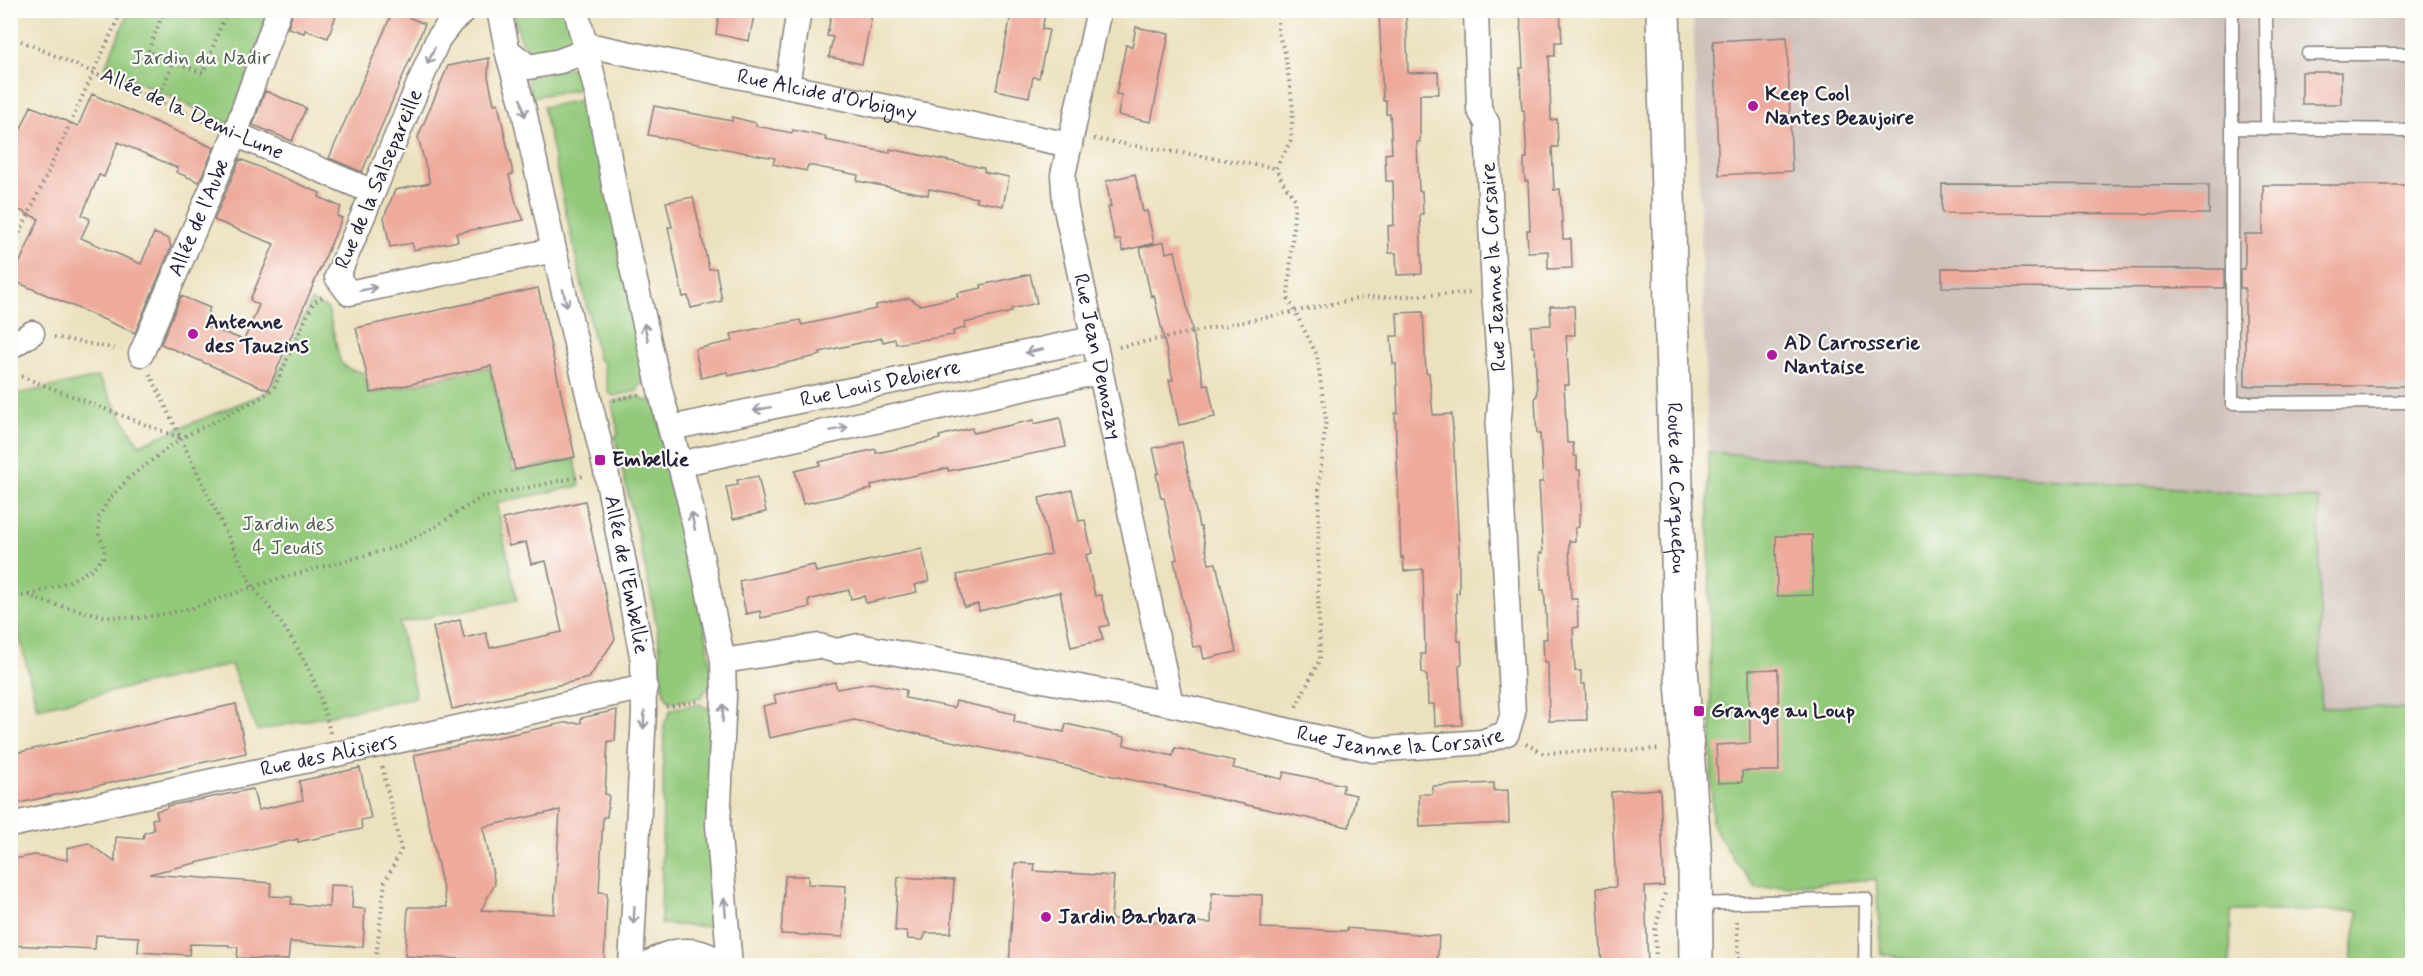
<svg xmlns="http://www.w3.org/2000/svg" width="2423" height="976" viewBox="0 0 2423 976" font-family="Mynerve,sans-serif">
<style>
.industrial{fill:#cfc0ba}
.green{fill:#93c97a;stroke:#5a765a;stroke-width:1.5}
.building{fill:#eeab9d;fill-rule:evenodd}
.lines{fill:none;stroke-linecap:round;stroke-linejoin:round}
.lane-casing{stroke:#87827d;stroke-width:15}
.street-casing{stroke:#87827d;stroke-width:27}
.secondary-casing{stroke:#87827d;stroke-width:36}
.path{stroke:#87827d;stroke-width:4;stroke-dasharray:1.5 4.5;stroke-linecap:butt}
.lane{stroke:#fff;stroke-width:12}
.street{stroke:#fff;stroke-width:24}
.secondary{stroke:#fff;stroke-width:33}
.oneway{stroke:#9c9ca7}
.poi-dot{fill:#b5179e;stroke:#fdfcf7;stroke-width:2}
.labels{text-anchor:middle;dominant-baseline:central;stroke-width:4.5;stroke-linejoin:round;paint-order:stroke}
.park-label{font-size:21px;fill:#4a5c51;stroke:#fdfcf7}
.poi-label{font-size:21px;font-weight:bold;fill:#22223b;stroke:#fdfcf7;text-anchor:start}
.street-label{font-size:21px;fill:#22223b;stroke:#fdfcf7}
</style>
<rect width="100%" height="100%" fill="#fdfcf7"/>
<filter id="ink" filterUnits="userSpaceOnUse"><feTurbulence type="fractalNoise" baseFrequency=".0167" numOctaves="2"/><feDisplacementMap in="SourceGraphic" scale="12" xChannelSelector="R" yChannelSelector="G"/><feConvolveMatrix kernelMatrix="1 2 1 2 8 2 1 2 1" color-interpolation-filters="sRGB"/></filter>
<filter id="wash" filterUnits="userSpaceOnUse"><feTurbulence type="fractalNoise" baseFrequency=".008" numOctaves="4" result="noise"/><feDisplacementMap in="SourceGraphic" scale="24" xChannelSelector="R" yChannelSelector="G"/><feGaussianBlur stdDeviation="1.35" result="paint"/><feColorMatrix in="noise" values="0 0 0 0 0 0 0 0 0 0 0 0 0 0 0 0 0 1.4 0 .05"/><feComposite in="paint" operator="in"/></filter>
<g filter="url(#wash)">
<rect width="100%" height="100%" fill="#ece1bf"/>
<path class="industrial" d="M1693,11H2412V709L2321,708L2318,499L1708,452Z"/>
<path class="green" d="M129,11H269L230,124L105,67Z
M513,11H570L573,42L570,47L538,56L521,42Z
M575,67H579L587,88L531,97L527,80L529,77Z
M588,99L651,381L641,384L637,391L614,396L609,393L603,363L598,358L543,107Z
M311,301L328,309L340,361L347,368L364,373L370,394L490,367L513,471L575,459L580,486L496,503L517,600L399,623L416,697L257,731L231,665L37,708L13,609H11V395L98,377L139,445L265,393L272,388Z
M639,396L645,401L654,399L708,644L713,688L707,689L701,697L672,703C658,696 662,658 659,642C649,574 630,506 615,438L618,433L612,402Z
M1708,452L2319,499L2321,708H2412V965H2350L2359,911H2231L2230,965H1942L1881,954L1876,879L1757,888L1733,859L1712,824Z
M700,704L706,708H714V927L661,924L664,725L671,709Z"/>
<g id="blocks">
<path class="building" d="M293,10H338L328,38L305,30L304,33L288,28Z
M720,10H755L749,41L716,34Z
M832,10H873L862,64L829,57L833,37L827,36Z
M1012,10H1046L1042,29L1049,30L1039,78L1033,77L1029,97L996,90Z
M1381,10H1406L1408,73L1438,72L1439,94H1420V142H1417L1419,191H1422L1423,214H1420L1422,274L1397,275L1396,253H1389L1388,226L1394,225L1393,181H1386L1385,154L1392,153L1390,114H1386V101H1383L1379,12Z
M1520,10H1560L1562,42H1555V56H1549L1551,120L1557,119L1558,147H1552L1553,168L1554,190L1560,189L1563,239H1571L1572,268L1548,269V251L1528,252L1527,230H1530L1529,205L1528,181H1525L1524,170V158H1527L1524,110H1522L1521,99L1520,68H1523Z
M393,11L425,24L362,172L329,158Z
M1136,27L1169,34L1151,122L1118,115L1122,95L1116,94L1126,45L1132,47Z
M1787,37L1792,171L1719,175L1713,41Z
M489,58L488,76L494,104L498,103L513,174L509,175L516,203L524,220L456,233L458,241L414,250L412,243L390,247L384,217L395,190L430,183L418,137L448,66Z
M2302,72H2341V104H2302Z
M265,91L306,108L292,141L253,125Z
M92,94L214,148L199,182L176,172L178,168L118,142L104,177L99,175L82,215L90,219L81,238L141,264L154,233L169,239L171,247L135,333L12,280L39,219L10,206V154L31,106L78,126Z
M654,106L732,121V117L756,123V126L792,133L793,130L826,137L825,140L890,153V149L984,168V172L1009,177L1003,206L976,201L977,198L929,189L928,195L857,181L858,175L808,165L806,171L773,164L775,158L648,135Z
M240,159L320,193L319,197L341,207L337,216L342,218L268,390L161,344L181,296L210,308L203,325L244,340L259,305L250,300L274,244L214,220Z
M1135,174L1143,212L1147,211L1154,243L1123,251L1120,239L1115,241L1108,207H1111L1106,181Z
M1942,184L2209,185V214L1942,213Z
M2263,185H2412V386H2245V288H2240V269H2245V234H2263Z
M693,197L709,269L716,268L722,301L691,308L688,296L683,297L668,227H672L666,202Z
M1164,242L1166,253L1175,251L1204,385L1208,384L1215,417L1179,425L1169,380H1173L1154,295L1151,296L1140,248Z
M1942,268L2224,269V288L1942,287Z
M1030,274L1037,303L1011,309L1012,312L964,323L965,328L953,331L954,335L896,344L895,339L883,342L882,338L820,352L821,355L728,376L727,372L701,378L695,349L733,341L731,334L800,320L802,325L876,309V305L909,298L920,305L958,297L957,293L982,288L981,285Z
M538,288L575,457L515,470L491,366L371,393L356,328Z
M1550,306H1574L1575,335H1566L1569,385H1564L1567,443H1573L1574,456H1577V470H1580L1581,514H1579V527L1575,528V541H1569L1571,599H1577L1578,627L1573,628L1575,671H1581V684H1585L1587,720L1549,721L1548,662H1544L1543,639H1547L1546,614L1544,590H1541L1540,553H1543L1539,482H1543L1540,434H1537L1536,419L1535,397L1537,396L1535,347H1532L1531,326L1551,325Z
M1423,312L1426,373H1429L1433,415L1452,414L1459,550V593H1456L1458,641H1461L1462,664L1459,665L1462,725L1435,726L1434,704H1428L1427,676L1422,672L1421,654H1425L1423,569L1404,571L1403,557L1401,558L1395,413H1398L1396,364H1393L1391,336H1398L1397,313Z
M1060,418L1066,447L948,471V468L871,485L872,489L803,504L795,471L820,465L819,462L876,449V453L901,448L940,439L939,436L972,428L973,433L1034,420V424Z
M1182,442L1199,527H1201L1209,564L1216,563L1236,652L1204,659L1201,646L1193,647L1174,560L1177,559L1164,498H1161L1156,474L1159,473L1153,448Z
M758,476L766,512L733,519L726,487L738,485L737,480Z
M1072,490L1079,521L1085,520L1092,553L1086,555L1095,596L1101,595L1109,625L1100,627L1103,640L1071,647L1060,592L979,611L978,604L964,607L957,575L1051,554L1039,498Z
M585,501L615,639L589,678L452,709L433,627L460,620L464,638L486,633L490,648L562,632L546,561L531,564L526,542L509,546L503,519Z
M1812,535L1813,595L1777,596L1776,536Z
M922,549L929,581L915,585L917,592L866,603L864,596L851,599L849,590L808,600L810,607L761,618L760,611L746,614L739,581L814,565L816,572Z
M1778,669L1779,771H1742V782L1718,783L1716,745L1750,743L1749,670Z
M835,682L837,689L872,683L906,690L905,698L954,708L956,701L969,704L1015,714L1014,722L1064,732L1066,724L1125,737L1124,745L1160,753L1173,756L1175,748L1235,761L1233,768L1282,779L1284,772L1344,785L1342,792L1356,795L1349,827L854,720L769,738L763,706L776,703L774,695Z
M236,704L246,753L10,805V754Z
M617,710L615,741H608L605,794L609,795L607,817H603L599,892L607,893L604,966L405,956L408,907H447L414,755L564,723H581V718ZM560,810L554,914L481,910L495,884L483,827Z
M360,768L371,818L361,820L362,829L298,842V839L149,874L271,883L270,896L292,897L291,904L329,907L330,885L353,886L352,908L365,909L363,947L290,942L288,960L237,958L238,947H229V945L190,944L189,955L138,952L139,937L96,935L95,949L10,945V860L34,855L67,860V848L88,843L115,862L116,837L143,839L144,833L154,830L152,819L158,818L156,811L167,808V806L253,789L258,810L303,800L299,781Z
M1494,783V791L1508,790L1509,823L1420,827L1419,794H1432V786Z
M1660,789L1664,886L1645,887L1648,966H1602L1597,888L1616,887L1611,792Z
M1015,863L1035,864L1034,871L1114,876L1111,919L1191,924V922L1211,923L1212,893L1262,895L1261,928L1347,931V928L1439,936L1437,966H1009Z
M785,876H808V884L846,886L843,937L781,934Z
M898,877L954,880L951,933H926L923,940L908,939L907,931H895Z"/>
</g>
</g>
<g filter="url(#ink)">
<use href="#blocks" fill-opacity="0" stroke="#87827d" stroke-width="1.5"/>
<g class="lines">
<defs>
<path id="lane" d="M2232,10V128
M2266,10L2267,128
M2308,54H2412
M2412,130L2232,128V403L2412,402
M1698,904L1866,899L1865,966"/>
<g id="street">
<path d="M465,10L451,22L438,39L337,277L349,293L554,250"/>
<path id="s1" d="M499,10L509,58L523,106L554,250L606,471L643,661L644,712L631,966"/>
<path d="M576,10L597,93L618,206L660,390L690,503L723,661L724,696L718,825L730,966"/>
<path id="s2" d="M1099,10L1063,175L1065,204L1171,704"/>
<path id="s3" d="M507,50L529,67L560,61L597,47L1070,145"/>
<path d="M787,86L799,10"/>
<path d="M235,134L373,192"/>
<path d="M10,347L32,333"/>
<path id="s4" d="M141,354L235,134L279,10"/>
<path id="s5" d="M671,428L1092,339"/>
<path d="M679,464L1099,372"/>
<path id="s6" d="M723,661L819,646L837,651L859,646L1171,704L1373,750L1482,742L1507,733L1513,713L1498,430L1501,391L1494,292L1487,123L1479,109L1476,10"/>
<path id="s7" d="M10,825L645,687"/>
<path d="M646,966C670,947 700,945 724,966"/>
</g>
<g id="secondary">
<path id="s8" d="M1663,10L1681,667L1695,859L1696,966"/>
</g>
</defs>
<use href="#lane" class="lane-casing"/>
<use href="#street" class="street-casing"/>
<use href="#secondary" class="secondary-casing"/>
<path class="path" d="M164,10L148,52L203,73L227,10
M1278,10V33L1285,53L1293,108L1291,140L1276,168L1282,181L1295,199L1288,298L1317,355L1326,419L1319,486L1318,590L1320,659L1296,707
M10,36L213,125
M158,100L173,62
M1094,139L1276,168
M10,255L122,10
M54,337L117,349
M1119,347L1361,298L1472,293
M10,372L180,438
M150,374L253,588C292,632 317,675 330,733
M614,400L639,394
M29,595L68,582L92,569L103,558L105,549L99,534V517L109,499L130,477L181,438L259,399L274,388L313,303L322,297
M10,598L28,595L41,601L104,616L137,618L165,614L192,608L274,580L396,547L433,528L482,497L583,476
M666,707L700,701
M1526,744L1543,753L1660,749
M1737,921L1739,966
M375,966L385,882L401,850L382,766
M1656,966L1655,930L1665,893"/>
<use href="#lane" class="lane"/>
<use href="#street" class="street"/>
<use href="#secondary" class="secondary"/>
</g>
<defs><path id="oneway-shaft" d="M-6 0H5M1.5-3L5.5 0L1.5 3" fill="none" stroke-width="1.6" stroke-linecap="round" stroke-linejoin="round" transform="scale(1.5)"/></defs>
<g class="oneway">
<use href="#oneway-shaft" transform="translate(431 56) rotate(113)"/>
<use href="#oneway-shaft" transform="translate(523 108) rotate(76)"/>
<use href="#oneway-shaft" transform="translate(368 289) rotate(-12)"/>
<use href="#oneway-shaft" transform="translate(565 298) rotate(77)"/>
<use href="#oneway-shaft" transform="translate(646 332) rotate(-103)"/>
<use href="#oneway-shaft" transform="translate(1034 351) rotate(168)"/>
<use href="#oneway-shaft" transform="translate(762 409) rotate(168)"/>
<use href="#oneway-shaft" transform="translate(839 429) rotate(-12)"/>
<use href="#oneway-shaft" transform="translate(693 521) rotate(-102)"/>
<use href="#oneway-shaft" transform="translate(723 713) rotate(-87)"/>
<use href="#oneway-shaft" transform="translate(644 720) rotate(93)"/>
<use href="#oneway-shaft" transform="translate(725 907) rotate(-95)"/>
<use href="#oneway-shaft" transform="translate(634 915) rotate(93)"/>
</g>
</g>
<g class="poi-dot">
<circle cx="1753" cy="106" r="6"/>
<circle cx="193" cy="334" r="6"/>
<circle cx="1772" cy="355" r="6"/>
<rect x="594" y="454" width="12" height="12" rx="3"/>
<rect x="1693" y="705" width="12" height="12" rx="3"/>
<circle cx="1046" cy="917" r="6"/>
</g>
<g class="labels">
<g class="park-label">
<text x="201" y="58">Jardin du Nadir</text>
<text x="288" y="524">Jardin des<tspan x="288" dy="24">4 Jeudis</tspan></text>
</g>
<g class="poi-label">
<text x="1765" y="94">Keep Cool<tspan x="1765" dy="24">Nantes Beaujoire</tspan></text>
<text x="205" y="322">Antenne<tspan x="205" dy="24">des Tauzins</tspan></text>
<text x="1784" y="343">AD Carrosserie<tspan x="1784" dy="24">Nantaise</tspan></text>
<text x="612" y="460">Embellie</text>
<text x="1711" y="711">Grange au Loup</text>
<text x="1058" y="917">Jardin Barbara</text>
</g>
<g class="street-label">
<text stroke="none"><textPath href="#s3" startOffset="334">Rue Alcide d'Orbigny</textPath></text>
<text transform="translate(192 114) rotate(24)">Allée de la Demi-Lune</text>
<text transform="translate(379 179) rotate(-67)">Rue de la Salsepareille</text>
<text stroke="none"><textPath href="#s4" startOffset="148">Allée de l'Aube</textPath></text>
<text transform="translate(1494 267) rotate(-93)">Rue Jeanne la Corsaire</text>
<text stroke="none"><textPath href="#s2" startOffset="354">Rue Jean Demozay</textPath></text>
<text stroke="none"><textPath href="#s5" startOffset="214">Rue Louis Debierre</textPath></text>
<text stroke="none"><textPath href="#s8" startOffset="478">Route de Carquefou</textPath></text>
<text stroke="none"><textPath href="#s1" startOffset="579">Allée de l'Embellie</textPath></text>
<text stroke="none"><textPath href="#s6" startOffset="690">Rue Jeanne la Corsaire</textPath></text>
<text stroke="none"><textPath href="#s7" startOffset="326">Rue des Alisiers</textPath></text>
</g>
</g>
<rect width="2423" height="976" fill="none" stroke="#fdfcf7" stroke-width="36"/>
</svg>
